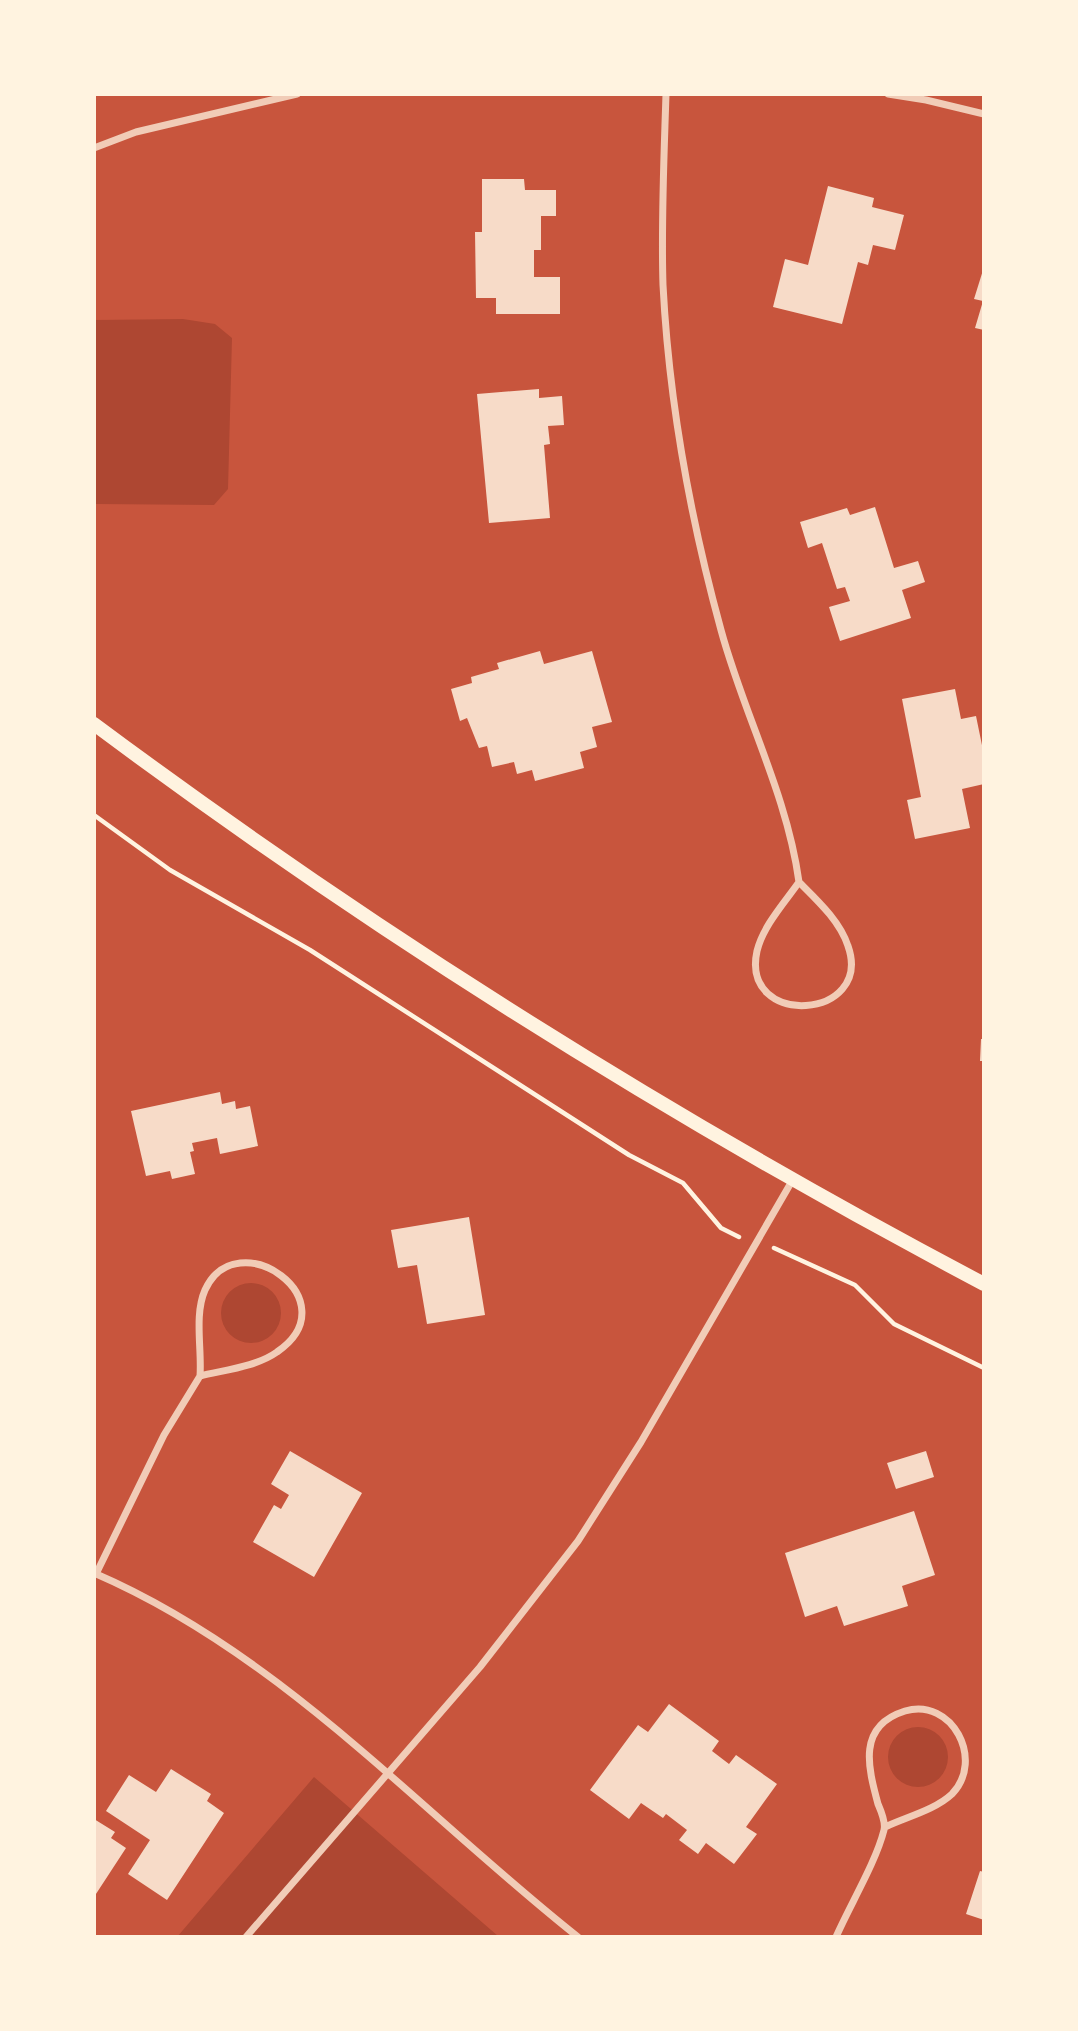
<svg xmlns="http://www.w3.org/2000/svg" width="1078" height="2031" viewBox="0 0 1078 2031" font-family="Roboto,sans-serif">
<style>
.green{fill:#ae4732}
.building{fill:#f7dbc8}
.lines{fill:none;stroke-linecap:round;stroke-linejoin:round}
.path{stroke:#fff3e0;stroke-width:4.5}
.minor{stroke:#f1ccb7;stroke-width:7}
.secondary{stroke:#fff3e0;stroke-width:14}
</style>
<rect width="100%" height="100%" fill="#c8553d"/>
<path class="green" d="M183,319L215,324L232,338L228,489L214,505L95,504V320Z
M221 1313a30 30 0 1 1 60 0a30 30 0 1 1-60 0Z
M888 1757a30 30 0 1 1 60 0a30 30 0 1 1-60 0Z
M314,1777L498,1936L177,1937Z"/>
<path class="building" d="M482,179H524L525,190H556V216H541V250H534V277H560V314H496V298H476L475,232H482Z
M828,186L874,198L872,207L904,215L895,250L873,245L868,265L858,262L842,324L773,307L785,259L808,265Z
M984,267V330L975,328L983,301L974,299Z
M539,389V398L562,396L564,425L548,426L550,444L544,445L550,518L489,523L477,394Z
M875,507L894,568L918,561L925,582L902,590L911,618L840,641L829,607L850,601L845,587L837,589L822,543L808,548L800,522L847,508L850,515Z
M540,651L544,664L592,651L612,722L592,727L597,747L580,752L584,768L535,781L532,770L517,774L514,762L492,767L487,746L479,748L467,718L460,721L451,689L472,683L471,677L499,669L497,663Z
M955,689L961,719L976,716L984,755V784L962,789L970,828L915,839L907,800L921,797L902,699Z
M981,1039H984V1061H980Z
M220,1092L222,1104L235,1101L236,1109L250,1106L258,1146L220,1154L217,1138L192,1143L194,1151L190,1152L195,1174L172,1179L170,1171L146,1176L131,1111Z
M469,1217L485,1315L427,1324L417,1265L398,1268L391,1230Z
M290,1451L362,1493L314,1577L253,1542L274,1505L281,1509L289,1495L271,1484Z
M926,1451L934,1477L896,1489L887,1463Z
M914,1511L935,1575L902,1586L908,1606L844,1626L837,1606L805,1617L785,1553Z
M669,1704L719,1741L712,1751L729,1764L736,1755L777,1784L746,1827L757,1834L734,1864L706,1843L698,1854L679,1840L687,1830L666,1814L663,1818L641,1803L629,1819L590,1790L638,1725L648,1732Z
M171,1769L211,1794L207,1801L224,1813L167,1900L128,1874L150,1840L106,1811L129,1775L156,1792Z
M94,1819L115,1832L111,1838L126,1848L94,1897Z
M980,1871L984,1872V1920L966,1914Z"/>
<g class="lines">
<path class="path" d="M94,815L170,870L310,950L629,1155L683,1183L721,1228L739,1237
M774,1248L855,1285L894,1324L984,1368"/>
<path class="minor" d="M666,94C664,158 661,222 663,285C669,402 690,517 721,630C744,715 787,794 799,882
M888,94L926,100L984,114
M94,148L136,132L297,94
M799,882C817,900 840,921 848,946C874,1020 740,1029 757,951C763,926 785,902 799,882Z
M94,1573C282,1654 420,1812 578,1937
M96,1574L164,1435L200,1376C224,1370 256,1367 277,1352C352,1301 237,1220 205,1290C194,1315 202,1349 200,1376
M246,1937L480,1667L578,1541L641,1442L792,1181
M836,1937C850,1905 876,1862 884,1830C886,1822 881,1811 878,1804C868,1767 857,1726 905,1711C952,1697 985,1760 952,1794C935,1810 906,1817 885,1827"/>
<path class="secondary" d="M94,724C376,934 673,1120 984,1284"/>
</g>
<rect width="1078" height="2031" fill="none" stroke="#fff3e0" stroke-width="192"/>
</svg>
